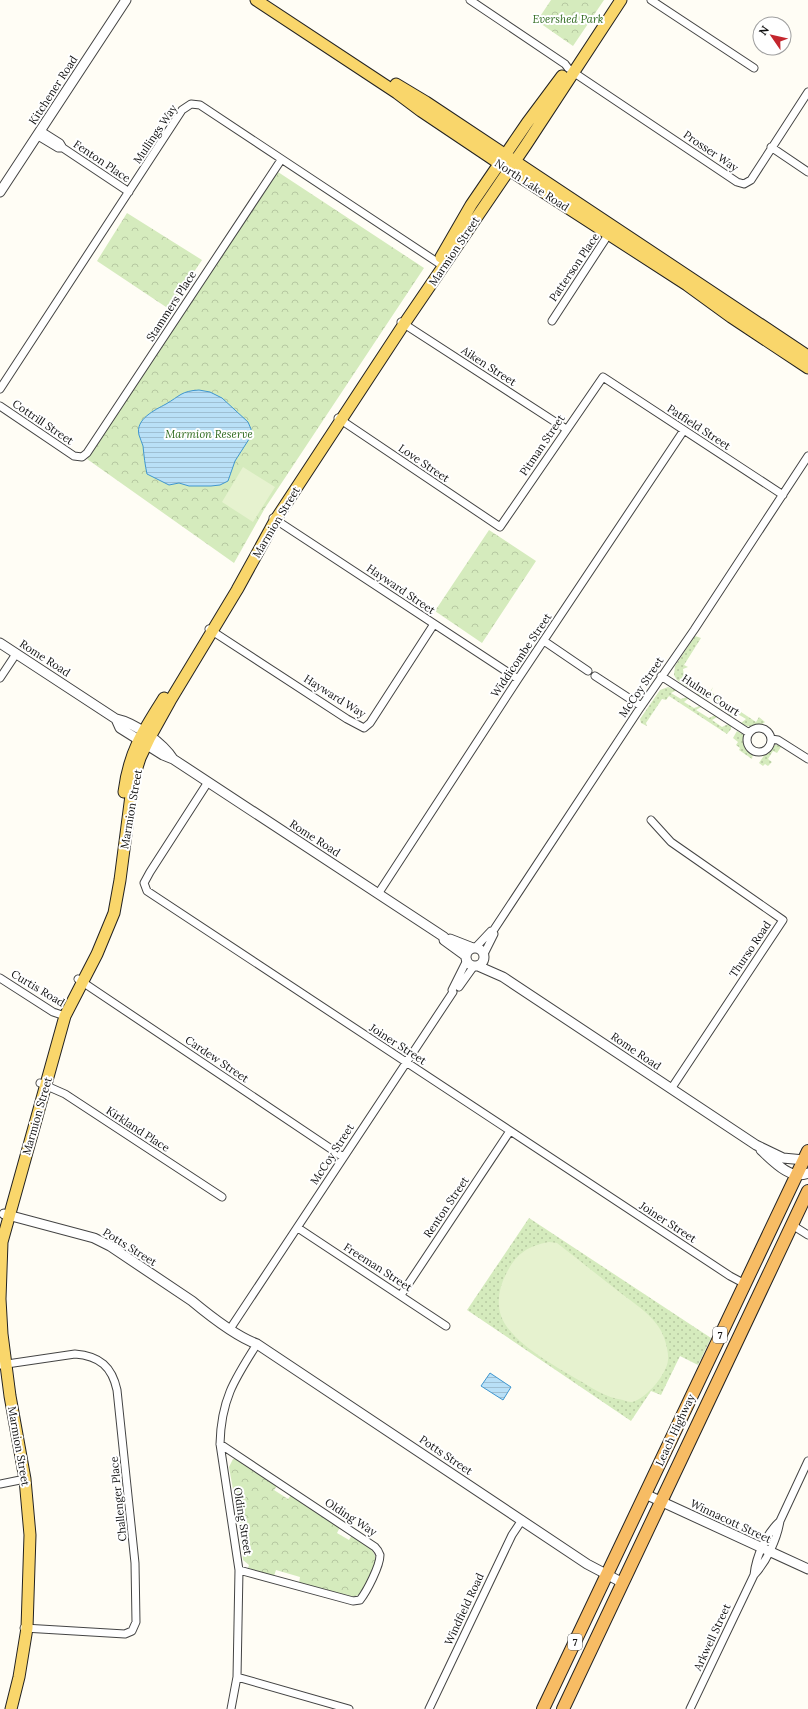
<svg xmlns="http://www.w3.org/2000/svg" width="808" height="1709" viewBox="0 0 808 1709" font-family="Lora,serif">
<style>
.grass{fill:url(#grass-dots)}
.park{fill:url(#park-crowns)}
.pitch{fill:#e6f2cf}
.water{fill:url(#water-rules);stroke:#3f96cf}
.lines{fill:none;stroke-linecap:round;stroke-linejoin:round}
.minor-casing{stroke:#444;stroke-width:9}
.tertiary-casing{stroke:#444;stroke-width:11}
.primary-casing{stroke:#222;stroke-width:13}
.trunk-casing{stroke:#222;stroke-width:14}
.minor{stroke:#fff;stroke-width:7}
.tertiary{stroke:#fff;stroke-width:9}
.primary{stroke:#f9d66b;stroke-width:11}
.trunk{stroke:#f7bc64;stroke-width:12}
.labels{text-anchor:middle;dominant-baseline:central;stroke-width:4;stroke-linejoin:round;paint-order:stroke}
.shield{fill:#fff;stroke:#585858;stroke-width:1}
.shield-label{font-size:10px;font-weight:bold;fill:#111}
.park-label{font-size:11px;font-style:italic;fill:#2f6b1f;stroke:#fff}
.street-label{font-size:11px;fill:#111;stroke:#fff}
</style>
<defs>
<pattern id="grass-dots" width="8" height="8" patternUnits="userSpaceOnUse"><rect width="8" height="8" fill="#d5ebbd"/><path d="M2 2h.1M6 6h.1" fill="none" stroke="#b6c8a1" stroke-width="1.8" stroke-linecap="round"/></pattern>
<pattern id="park-crowns" width="20" height="18" patternUnits="userSpaceOnUse"><rect width="20" height="18" fill="#d5ebbd"/><path d="M2 6a3 3 0 1 1 6 0M12 15a3 3 0 1 1 6 0" fill="none" stroke="#b6c8a1"/></pattern>
<pattern id="water-rules" width="6" height="5" patternUnits="userSpaceOnUse"><rect width="6" height="5" fill="#b9e0f7"/><path d="M0 2.5h6" fill="none" stroke="#9ebfd3"/></pattern>
</defs>
<rect width="100%" height="100%" fill="#fffdf5"/>
<path class="grass" d="M695,636L701,638L684,665L688,667L683,669L684,677H690L703,687V692L699,696L697,695L700,689L693,684L687,687L677,680L674,675L675,666Z
M668,687L677,690L671,693L681,699L687,697L689,698L684,702L694,708L700,706L701,707L696,710L709,718L715,715L717,717L712,720L722,727L728,724L731,725V729L727,734L669,696L666,700L662,699L646,723L647,726L641,723L640,719L660,690Z
M713,687L711,692L756,722L759,717L765,722C758,728 748,728 741,723L746,719L736,713L730,716L728,714L734,711L726,706L720,709L718,708L724,705L714,698L707,700L706,698Z
M737,731L744,735L746,746L753,753L752,759L739,750L740,748L736,745L738,742L733,738Z
M775,745H779L786,749L781,747L777,753L773,751L768,759L772,762L768,766L765,764L763,766L759,763L765,754Z
M529,1218L711,1338L698,1365L680,1356L661,1395L651,1391L631,1421L467,1310Z"/>
<path class="park" d="M551,0H604L573,46L537,21Z
M278,172L424,268L265,508L234,563L87,459Z
M127,213L202,260L169,309L97,261Z
M489,530L536,561L482,643L435,611Z
M233,1459H236L277,1486L274,1490L288,1499L291,1495L340,1527L337,1533L349,1540L352,1535C360,1540 372,1546 375,1556C377,1564 366,1587 360,1593C357,1597 353,1597 349,1597L299,1583L300,1577L276,1570L274,1576L248,1568L249,1565L243,1560L239,1523L229,1467Z"/>
<path class="pitch" d="M243,467L275,487L253,522L222,502Z
M549,1242L557,1243C579,1260 600,1277 622,1294C634,1303 649,1313 658,1326C664,1334 669,1350 668,1360C667,1374 646,1399 632,1402C629,1402 625,1401 623,1400C605,1397 597,1391 582,1382C558,1368 511,1343 501,1316C496,1301 500,1285 507,1272C517,1253 528,1246 549,1242Z"/>
<path class="water" d="M199,390L210,392L222,398L248,422L251,429V436L235,461L228,481L220,485L211,486H189L179,483L169,485L147,474C145,465 144,456 143,446C142,442 140,439 139,435C135,419 155,410 166,404C180,396 181,391 199,390Z
M490,1373L511,1387L503,1400L481,1386Z"/>
<g class="lines">
<defs>
<path id="minor" d="M470,0L565,64L568,68
M651,0L754,68
M573,72L737,182L744,184L751,180L808,92
M41,131L60,143L63,148
M38,136L58,148H63L129,192
M771,147L808,172
M552,321L610,232
M401,322L566,429
M0,389L182,110L191,104L200,105L443,266
M0,406L74,456L82,457L87,453L281,160
M338,418L500,527L603,377L783,495
M273,518L518,679
M209,629L347,719L364,728L370,723L434,624
M544,641L588,671
M595,676L641,706
M661,676L749,733
M0,678L16,654
M747 740a12 12 0 1 1 24 0a12 12 0 1 1-24 0Z
M771,739L778,740L808,759
M208,782L150,872L144,883L147,891L730,1276L745,1284
M651,820L671,842L783,920L671,1089
M378,894L518,679L684,430
M475,948L491,931H493L638,711L694,630L808,456
M484,954L494,934L493,931
M0,978L53,1012L65,1016
M78,979L343,1157
M459,987L474,966
M40,1083L65,1094L222,1197
M792,1225L808,1235
M298,1228L446,1326
M401,1295L510,1131
M230,1329L453,992L452,990L467,960
M0,1365L75,1354C100,1356 112,1367 117,1390L135,1563L136,1622L132,1631L125,1634L24,1628
M220,1444L375,1547C377,1549 379,1552 380,1555C380,1566 367,1591 360,1600L353,1601L239,1570
M0,1484L25,1479
M754,1575C767,1561 777,1539 780,1521L808,1461
M237,1677L349,1709
M231,1709L237,1677L239,1570L220,1444C221,1400 234,1380 257,1344
M429,1709L512,1535L522,1520
M690,1709L754,1575C756,1556 766,1534 780,1521"/>
<path id="tertiary" d="M0,192L126,0
M0,643L116,719C135,723 163,743 173,759
M116,719L120,728L163,755L173,759L444,937V940L466,956
M450,939L473,948
M466 957a9 9 0 1 1 18 0a9 9 0 1 1-18 0Z
M478,966L503,977L756,1145L783,1158L804,1160
M761,1150C773,1161 791,1181 808,1173
M4,1214L94,1238L110,1246L192,1301C210,1316 235,1336 257,1344L587,1564L623,1583
M645,1494L808,1569"/>
<path id="primary" d="M256,0L397,93L421,111L500,164L687,285L731,317L808,368
M396,84L426,102L808,356
M441,257L471,205L527,123L562,76
M124,792C129,752 143,731 164,698
M11,1709L19,1677L27,1628L30,1535L25,1479L10,1396L2,1334L0,1299L2,1242L65,1016L97,954L114,913L120,880L133,780L140,758L150,737L170,701L237,590L276,519L404,324L526,145L621,0"/>
<path id="trunk" d="M543,1709L808,1151
M563,1709L808,1191"/>
</defs>
<use href="#minor" class="minor-casing"/>
<use href="#tertiary" class="tertiary-casing"/>
<use href="#primary" class="primary-casing"/>
<use href="#trunk" class="trunk-casing"/>
<use href="#minor" class="minor"/>
<use href="#tertiary" class="tertiary"/>
<use href="#primary" class="primary"/>
<use href="#trunk" class="trunk"/>
</g>
<g class="labels">
<g class="shield">
<rect x="713" y="1327" width="14" height="16" rx="3"/>
<rect x="568" y="1634" width="14" height="16" rx="3"/>
</g>
<g class="shield-label">
<text x="720" y="1335">7</text>
<text x="575" y="1642">7</text>
</g>
<g class="park-label">
<text x="568" y="19">Evershed Park</text>
<text x="209" y="434">Marmion Reserve</text>
</g>
<g class="street-label">
<text transform="translate(53 90) rotate(-57)">Kitchener Road</text>
<text transform="translate(155 134) rotate(-56)">Mullings Way</text>
<text transform="translate(711 151) rotate(34)">Prosser Way</text>
<text transform="translate(102 161) rotate(34)">Fenton Place</text>
<text transform="translate(532 185) rotate(33)">North Lake Road</text>
<text transform="translate(454 251) rotate(-56)">Marmion Street</text>
<text transform="translate(574 267) rotate(-56)">Patterson Place</text>
<text transform="translate(171 306) rotate(-57)">Stammers Place</text>
<text transform="translate(489 366) rotate(33)">Aiken Street</text>
<text transform="translate(43 422) rotate(34)">Cottrill Street</text>
<text transform="translate(699 427) rotate(33)">Patfield Street</text>
<text transform="translate(542 445) rotate(-56)">Pitman Street</text>
<text transform="translate(424 463) rotate(34)">Love Street</text>
<text transform="translate(276 522) rotate(-59)">Marmion Street</text>
<text transform="translate(401 589) rotate(34)">Hayward Street</text>
<text transform="translate(521 655) rotate(-56)">Widdicombe Street</text>
<text transform="translate(45 658) rotate(33)">Rome Road</text>
<text transform="translate(641 687) rotate(-56)">McCoy Street</text>
<text transform="translate(711 695) rotate(33)">Hulme Court</text>
<text transform="translate(335 696) rotate(32)">Hayward Way</text>
<text transform="translate(131 809) rotate(-80)">Marmion Street</text>
<text transform="translate(315 838) rotate(33)">Rome Road</text>
<text transform="translate(750 949) rotate(-56)">Thurso Road</text>
<text transform="translate(38 988) rotate(31)">Curtis Road</text>
<text transform="translate(398 1044) rotate(33)">Joiner Street</text>
<text transform="translate(636 1051) rotate(34)">Rome Road</text>
<text transform="translate(217 1059) rotate(34)">Cardew Street</text>
<text transform="translate(37 1116) rotate(-74)">Marmion Street</text>
<text transform="translate(138 1129) rotate(33)">Kirkland Place</text>
<text transform="translate(332 1154) rotate(-57)">McCoy Street</text>
<text transform="translate(446 1207) rotate(-56)">Renton Street</text>
<text transform="translate(668 1222) rotate(33)">Joiner Street</text>
<text transform="translate(130 1247) rotate(32)">Potts Street</text>
<text transform="translate(378 1267) rotate(33)">Freeman Street</text>
<text transform="translate(675 1430) rotate(-65)">Leach Highway</text>
<text transform="translate(19 1446) rotate(80)">Marmion Street</text>
<text transform="translate(446 1455) rotate(34)">Potts Street</text>
<text transform="translate(118 1499) rotate(-96)">Challenger Place</text>
<text transform="translate(351 1517) rotate(33)">Olding Way</text>
<text transform="translate(243 1521) rotate(81)">Olding Street</text>
<text transform="translate(731 1521) rotate(25)">Winnacott Street</text>
<text transform="translate(464 1609) rotate(-65)">Windfield Road</text>
<text transform="translate(712 1637) rotate(-65)">Arkwell Street</text>
</g>
</g>
<g transform="translate(772 36) rotate(304)"><circle r="19" fill="#ffffff" stroke="#a0a0a0"/>
<path d="M0-3L7 15L0 10L-7 15Z" fill="#c4262e"/>
<text y="-6" font-size="11" font-weight="bold" text-anchor="middle" fill="#111111">N</text>
</g>
</svg>
